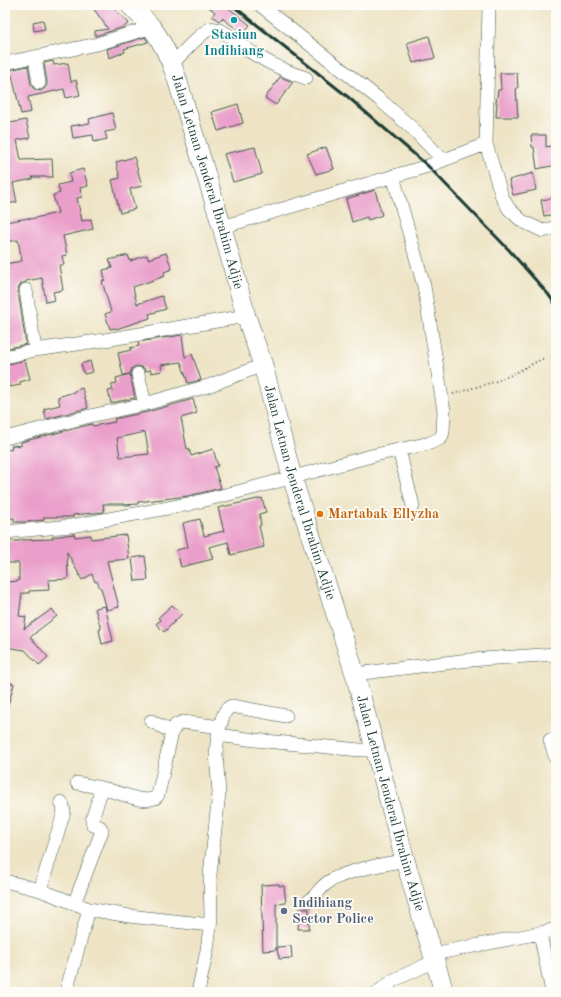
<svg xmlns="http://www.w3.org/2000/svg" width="561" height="997" viewBox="0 0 561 997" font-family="'Old Standard TT',serif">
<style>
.building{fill:#ea9eca;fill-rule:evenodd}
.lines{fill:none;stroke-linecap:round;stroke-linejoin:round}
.minor-casing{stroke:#3e564a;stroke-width:14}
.highway-casing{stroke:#3e564a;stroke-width:20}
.path{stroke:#3e564a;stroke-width:2;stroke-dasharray:1 3;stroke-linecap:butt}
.minor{stroke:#fff;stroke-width:13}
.highway{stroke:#fff;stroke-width:19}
.rail{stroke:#1f3d34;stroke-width:3}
.culture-dot{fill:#0f9aa8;stroke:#fdfcf7;stroke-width:1.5}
.food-dot{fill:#e8710a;stroke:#fdfcf7;stroke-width:1.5}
.service-dot{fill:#5c6f8a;stroke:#fdfcf7;stroke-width:1.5}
.labels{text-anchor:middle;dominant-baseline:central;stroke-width:3.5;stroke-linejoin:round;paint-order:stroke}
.culture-label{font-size:14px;font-weight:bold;fill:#0d838f;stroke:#fdfcf7}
.street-label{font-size:14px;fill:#1f3d34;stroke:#fdfcf7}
.food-label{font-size:14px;font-weight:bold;fill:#c56008;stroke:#fdfcf7;text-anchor:start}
.service-label{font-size:14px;font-weight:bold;fill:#4e5e75;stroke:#fdfcf7;text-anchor:start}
</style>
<rect width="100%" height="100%" fill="#fdfcf7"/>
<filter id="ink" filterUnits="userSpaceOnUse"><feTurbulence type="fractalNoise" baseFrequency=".025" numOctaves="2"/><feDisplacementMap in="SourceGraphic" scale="8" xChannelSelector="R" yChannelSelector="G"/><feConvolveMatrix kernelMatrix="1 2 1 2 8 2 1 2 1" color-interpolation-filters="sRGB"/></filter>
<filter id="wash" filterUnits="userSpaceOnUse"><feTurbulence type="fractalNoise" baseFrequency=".012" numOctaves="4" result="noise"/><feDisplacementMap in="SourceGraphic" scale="16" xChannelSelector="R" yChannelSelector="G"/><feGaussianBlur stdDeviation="0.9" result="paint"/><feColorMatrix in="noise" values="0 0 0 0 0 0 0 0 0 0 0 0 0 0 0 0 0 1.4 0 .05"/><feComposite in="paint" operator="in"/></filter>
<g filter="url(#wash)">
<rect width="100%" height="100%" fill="#eee4c5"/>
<g id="blocks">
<path class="building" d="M91,5H112L118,13L129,23L124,27L95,36V31L108,29Z
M206,5H225L250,25L243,34L222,18L219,21L212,16L215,12Z
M43,20L45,29L34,31L33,22Z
M429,36L435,58L413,63L407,43Z
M145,37L148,42L124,49L125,52L109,58L107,49Z
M53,61L54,65L68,63L71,82L76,80L80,95L66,98L64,89L28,97L31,112L21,114L12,75L5,77V71L28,66L31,84L33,88L36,90L41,91L44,89L47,85V82L44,63Z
M500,73H517L518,88H516L518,117H496L497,103H496L498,90H501Z
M280,77L293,82L276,105L265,98Z
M238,104L243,123L218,131L212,112Z
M112,113L116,130L105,132L107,139L94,142L93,135L73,138L71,126L90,123L89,119Z
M26,120L30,138L17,140L21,160L52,159L53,177H32L33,179L13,183L17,202L8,204L5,190V124Z
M531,135H546V147L555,145L556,165L537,169L534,147H532Z
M255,147L262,174L233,182L224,154Z
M326,147L334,169L316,174L307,154Z
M134,157L142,186L130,189L135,209L120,213L112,180L120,178L116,162Z
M83,169L88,186L80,188L82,197L77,198L82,221L91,219L93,229L63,236L67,255L62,256L64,265H59L63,290L53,292L55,300L46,302L42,278L26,281V282L21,284L19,287L18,291L26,344L5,349V264L22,261L18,240L5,242V222L29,218L30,219L58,213L53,195L60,193L58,185L71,182L69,173Z
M533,173L536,190L513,195L509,180Z
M375,190L382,215L368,220L367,217L352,222L346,199Z
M553,198L556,214L544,216L541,200Z
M166,253L172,269L164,272L165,276L133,287L137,304L162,296L166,309L149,314L150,318L116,329L115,328L110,329L105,314L111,312L102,281L105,280L103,270L112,268L109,260L128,255L130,261L147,255L148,259Z
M182,335L185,357L192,354L201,380L188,383L181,362L161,365L162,371L151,373V370L145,371L144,368L141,367L137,366L132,368L130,374L123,375L118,353L131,350L130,348L139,346L138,342Z
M25,360L30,379L20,382V385L10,387L8,383L5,384V365Z
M90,361L93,372L84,374L81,364Z
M130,374L135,398L111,403L108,391L113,390L111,384L117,383L116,378Z
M82,388L88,408L46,419L44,409L60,405L58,397L74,392V391Z
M193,399L197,413L181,418L187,449L189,448L191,456L213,449L218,466L214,467L221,488L188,496L138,502V504L125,505V504H103L104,512L73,515V517H44V520L23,522H14V518L6,519L5,449L11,450L12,445L21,446V442L92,424L93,426L115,422L114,419L147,412ZM145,432L149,454L120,457L117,438Z
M262,498L266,512L259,514L261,525L259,526L264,547L231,555L228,542L209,547L213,559L181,567L177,550L188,547L183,523L200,519L204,536L224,531L218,508Z
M74,534L75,537L91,535V539L126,535L129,559L107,561L119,607L107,610L101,588H100L97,581L95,582L92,574L82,580L67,552L68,579L48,580L49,590L29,591V593H22L19,616L26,617L24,629L52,609L57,616L36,632V633L30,637L48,657L39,665L25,650L5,647V594H6V582L19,581V563H5V541H20V540L53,539L52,537Z
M145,556L148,580L135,581L132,558Z
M172,605L182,614L164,632L156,624L161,620L158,618Z
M105,606L113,641L102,644L99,630L101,629L95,608Z
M5,681L14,684L7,709L5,708Z
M279,884V886H284L286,903L276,904V950L263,951L261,885Z
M299,909H309V929H298Z
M291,946L292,958L279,959V955H278L277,947Z"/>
</g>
</g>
<g filter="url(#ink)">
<use href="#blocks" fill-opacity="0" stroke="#3e564a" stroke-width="1"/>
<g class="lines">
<defs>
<path id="minor" d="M260,5L379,99L412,128L443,160
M35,58L39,83
M5,63L97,44L152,27
M172,64C180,56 201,32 210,29C215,27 222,31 227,34C236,40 244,48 254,54C269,63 289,73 306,78
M486,144L502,197L509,209L522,221L543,231L556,227
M222,227L428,166L486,144L489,5
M26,290L35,350
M5,357L35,350L105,340L246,316
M138,374L145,404
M5,438L90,416L145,404L208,386L263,365
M399,450L413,506
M5,532L71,526L189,504L245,490L375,455L430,443L441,438L443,432L444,411L424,286L393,176
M355,674L469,660L556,654
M151,721L172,732
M220,727C222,720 223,709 232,706L286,716
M550,740L556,759
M77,783L102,788L138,799L147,800L155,798L158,795L172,732L176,725L183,722L220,727L218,735
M5,881L40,890L89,909L129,916L210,925
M40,890L64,812L63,806L61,802
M309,901C316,896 320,888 327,883C345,870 383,865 405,860
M74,904L102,831L100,827L93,825L92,820L102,788
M540,933L556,929
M433,954L540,933L552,992
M66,992L89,909
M198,992L207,950L211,918L210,875L219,793L216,753L217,743L218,735L255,740L360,750H375
M378,992L394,980L435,961"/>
<g id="highway">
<path id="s1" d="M130,5C137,13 146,20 152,28C163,42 170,59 176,76L222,227L246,316L263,365L292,477L355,674L405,860L444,992"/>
</g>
</defs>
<use href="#minor" class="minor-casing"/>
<use href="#highway" class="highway-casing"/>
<path class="path" d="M453,394L497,381L509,376L544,358"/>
<use href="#minor" class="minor"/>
<use href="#highway" class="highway"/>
<path class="rail" d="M232,5L348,97L428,166L509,250L548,294L556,305"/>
</g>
</g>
<circle class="culture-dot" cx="234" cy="20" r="4"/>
<circle class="food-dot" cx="320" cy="514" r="4"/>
<circle class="service-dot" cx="284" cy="911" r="4"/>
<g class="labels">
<g class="culture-label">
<text x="234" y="35">Stasiun<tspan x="234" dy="16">Indihiang</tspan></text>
</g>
<g class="street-label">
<text stroke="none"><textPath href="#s1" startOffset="196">Jalan Letnan Jenderal Ibrahim Adjie</textPath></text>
<text stroke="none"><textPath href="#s1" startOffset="520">Jalan Letnan Jenderal Ibrahim Adjie</textPath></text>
<text stroke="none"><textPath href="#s1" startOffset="844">Jalan Letnan Jenderal Ibrahim Adjie</textPath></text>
</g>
<g class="food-label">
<text x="328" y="514">Martabak Ellyzha</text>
</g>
<g class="service-label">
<text x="292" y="903">Indihiang<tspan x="292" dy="16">Sector Police</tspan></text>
</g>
</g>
<rect width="561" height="997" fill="none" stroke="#fdfcf7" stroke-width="20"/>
</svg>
